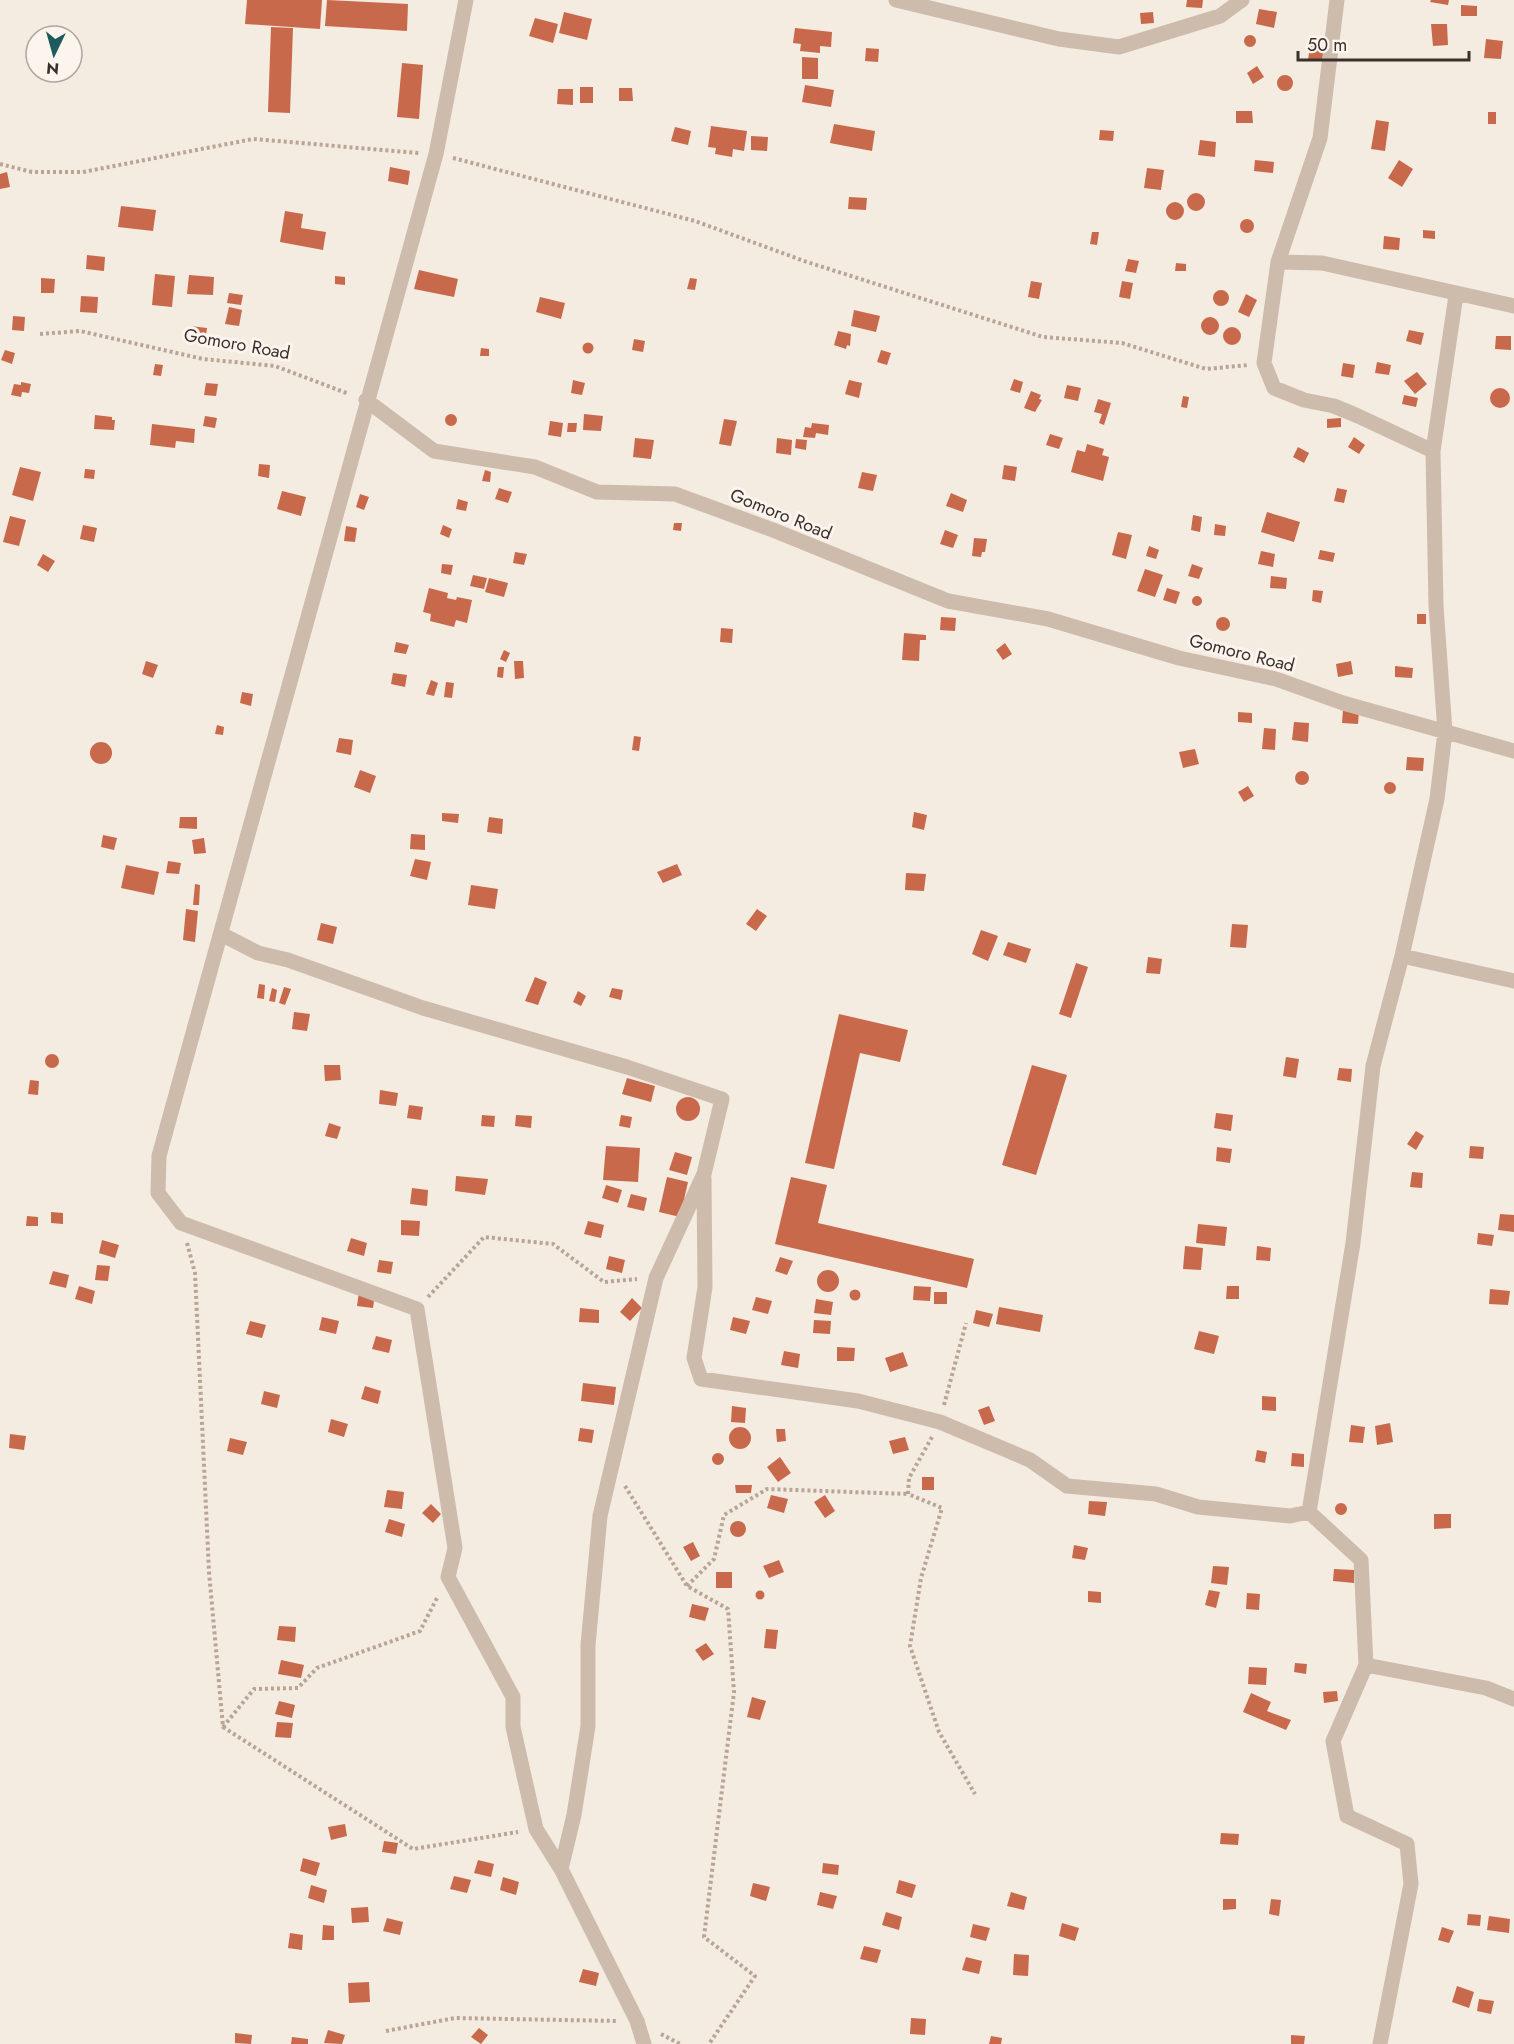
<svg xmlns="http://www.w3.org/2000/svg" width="1514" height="2044" viewBox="0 0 1514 2044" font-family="Jost,sans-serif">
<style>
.building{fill:#c8694b}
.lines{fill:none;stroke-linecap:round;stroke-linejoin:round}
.path{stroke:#b9a596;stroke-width:4;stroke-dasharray:3 3;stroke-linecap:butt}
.street{stroke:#cdbbac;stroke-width:15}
.labels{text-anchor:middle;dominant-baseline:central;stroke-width:6;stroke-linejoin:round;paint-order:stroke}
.street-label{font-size:18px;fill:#3b302b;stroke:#fbf5ee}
</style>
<rect width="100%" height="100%" fill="#f4ebe1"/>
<path class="building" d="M247,0H322L320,29L245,24Z
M327,0L408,4L407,31L325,26Z
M1187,0H1203L1202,8L1186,7Z
M1431,0H1449L1448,5L1430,2Z
M1461,5L1477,6V16H1461Z
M1259,9L1277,12L1274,28L1256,24Z
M564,12L592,19L587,40L559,33Z
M1153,12L1154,23L1141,24L1140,13Z
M535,18L558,24L553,43L529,36Z
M1431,24H1447L1448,45L1433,46Z
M271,27L293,28L290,113L268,112Z
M795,28L832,32L831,47L820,46V53L800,51L801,44L793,43Z
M1244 41a6 6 0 1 1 12 0a6 6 0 1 1-12 0Z
M1486,39L1503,41L1501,59L1484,58Z
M1310,46L1324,48L1322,61L1308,60Z
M866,48L879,49L878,62L865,61Z
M802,57L818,58V79H802Z
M402,63L423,65L419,119L397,117Z
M1257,66L1264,77L1253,84L1247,73Z
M1277 83a8 8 0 1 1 16 0a8 8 0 1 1-16 0Z
M805,85L834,90L831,107L802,102Z
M580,87H593V103H580Z
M619,88H632L633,101H619Z
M558,89H573V105L557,104Z
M1236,111H1252L1253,123H1236Z
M1488,112H1496V124H1488Z
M1376,120L1389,122L1385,151L1371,149Z
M834,124L875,131L872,151L830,143Z
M711,126L747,131L744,151L733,149L732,157L715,154L716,148L708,147Z
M675,127L691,131L688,145L671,141Z
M1100,130L1114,131L1113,141L1099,140Z
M751,136L768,137L767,151L751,150Z
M1200,140L1216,142L1215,157L1198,155Z
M1255,160L1274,162L1273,173L1254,171Z
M1399,160L1413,169L1402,187L1388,178Z
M390,167L410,171L408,185L388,181Z
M1147,168L1164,170L1161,190L1144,188Z
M7,172L10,187L0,189V174Z
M1187 202a9 9 0 1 1 18 0a9 9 0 1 1-18 0Z
M849,197L867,198L866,210L848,209Z
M1166 211a9 9 0 1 1 18 0a9 9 0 1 1-18 0Z
M121,206L156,210L153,231L118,227Z
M285,211L303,214L301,228L326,232L323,250L280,242Z
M1240 226a7 7 0 1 1 14 0a7 7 0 1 1-14 0Z
M1423,230L1435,231V239L1423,238Z
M1092,232H1099L1097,245L1090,244Z
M1384,236L1400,238L1399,250L1383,249Z
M87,255L105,257L104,271L86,269Z
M1128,259L1139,261L1136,273L1125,271Z
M1176,263L1186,264V271H1175Z
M419,270L458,279L454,297L414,289Z
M155,274L175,276L172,307L152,305Z
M189,275L214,277L213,295L187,294Z
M335,276L345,277V285L335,284Z
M41,278L55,279L54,293H41Z
M690,278L697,279L695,290L687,289Z
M1031,281L1042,283L1039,299L1028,297Z
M1122,281L1133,283L1130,299L1119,297Z
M1213 298a8 8 0 1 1 16 0a8 8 0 1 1-16 0Z
M229,293L243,295L241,305L227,303Z
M1246,294L1257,300L1249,317L1238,312Z
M81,296L98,297L97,313L80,312Z
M540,297L565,303L561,319L536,312Z
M229,307L242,310L239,326L225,324Z
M854,310L880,316L876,332L851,326Z
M13,316L25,317L24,331L12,330Z
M1201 326a9 9 0 1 1 18 0a9 9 0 1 1-18 0Z
M190,326L207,328L205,343L188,341Z
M1223 336a9 9 0 1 1 18 0a9 9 0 1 1-18 0Z
M1409,330L1424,333L1421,345L1406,341Z
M838,331L851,334L850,346L847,345L846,349L834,345Z
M1496,336H1511V350L1495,349Z
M634,339L645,341L643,352L632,350Z
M582.5 348a5.5 5.5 0 1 1 11 0a5.5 5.5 0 1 1-11 0Z
M481,348L489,349V356H480Z
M5,350L15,353L12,364L1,360Z
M881,350L891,353L887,365L877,362Z
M1377,362L1391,365L1389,375L1375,373Z
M1343,363L1355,365L1353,378L1341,376Z
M155,364L163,365L161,376L153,375Z
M1417,372L1427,384L1415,394L1404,381Z
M1014,379L1023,382L1020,393L1010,390Z
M573,380L585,383L582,395L571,393Z
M849,380L862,383L859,398L845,394Z
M21,382L31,384L29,393L22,392L21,397L11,395L14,384L21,385Z
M206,383L218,384L216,396L204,395Z
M1067,385L1081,388L1078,401L1064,398Z
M1490 398a10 10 0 1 1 20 0a10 10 0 1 1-20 0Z
M1031,391L1041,395L1039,399L1042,400L1035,412L1024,408Z
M1404,395L1418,398L1416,407L1402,404Z
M1183,396L1189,397L1187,408L1181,407Z
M1098,399L1111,403L1104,425L1099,423L1102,414L1094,412Z
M584,414L603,416L601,431L583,430Z
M445 420a6 6 0 1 1 12 0a6 6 0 1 1-12 0Z
M95,415L112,417V420H115L114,430L94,429Z
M205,416L217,418L215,428L203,426Z
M1341,418V427L1327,428V419Z
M724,419L737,421L731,446L719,444Z
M550,421L563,423L561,437L548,435Z
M568,423H577L576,432H567Z
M812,423L829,425L828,435L816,433L815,438L803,437L805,427L811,428Z
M152,424L195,429L194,443L176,441L175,448L150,445Z
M1050,434L1063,438L1059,449L1046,445Z
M1354,437L1365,445L1359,454L1348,447Z
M635,438L654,440L651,459L633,457Z
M777,438L792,440L791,455L776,453Z
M796,439L807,440L806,450L795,448Z
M1087,444L1104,449L1102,455L1109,457L1103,481L1071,472L1077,450L1085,452Z
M1298,447L1309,453L1304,463L1293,457Z
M259,464L270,465L269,478L258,476Z
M1004,465L1017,467L1015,481L1002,479Z
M20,467L41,472L33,501L12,495Z
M85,469L95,470L94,479L84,478Z
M485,470L491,472L490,482L482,481Z
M862,472L877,475L873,491L858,488Z
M499,488L512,492L508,503L495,499Z
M1337,488L1347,490L1344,503L1334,501Z
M282,491L306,497L301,516L277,509Z
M951,493L967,500L963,512L946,506Z
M360,494L369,497L364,510L356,507Z
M458,499L468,502L466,511L456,509Z
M1267,512L1300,522L1294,542L1261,532Z
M1193,515L1202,517L1200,532L1191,530Z
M10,516L26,520L19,546L3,542Z
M674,523H682L681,531L673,530Z
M1215,524L1226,526L1225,536L1214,535Z
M83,525L97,528L94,542L80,539Z
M443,525L452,529L449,538L440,534Z
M346,526L357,528L355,542L344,541Z
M945,530L958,535L953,548L940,544Z
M1118,532L1132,535L1126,559L1112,555Z
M974,538L987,539L985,552H982L981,557L972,556Z
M1149,546L1159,550L1156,559L1146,556Z
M1320,550L1335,553L1333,562L1318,559Z
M1261,551L1275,554L1273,567L1258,564Z
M515,552L527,554L524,565L513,563Z
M43,554L55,561L48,572L37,565Z
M442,564L453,565L451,575L441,573Z
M1192,564L1203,568L1199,579L1188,576Z
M1145,569L1163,575L1155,597L1137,591Z
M473,575L487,578L484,589L470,586Z
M1271,576L1287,578L1286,589L1270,588Z
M489,578L508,583L504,597L485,592Z
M429,588L448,593L447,598L456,600L457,597L472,600L467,623L456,620L454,627L430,621L431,614L423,612Z
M1167,588L1180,592L1176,604L1163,600Z
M1313,590L1323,591L1321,603L1312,601Z
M1192 601a5 5 0 1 1 10 0a5 5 0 1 1-10 0Z
M1417,614H1426V624H1417Z
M1216 624a7 7 0 1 1 14 0a7 7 0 1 1-14 0Z
M941,617L956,618L955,631L940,630Z
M721,628L733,629L732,643L720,642Z
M904,633L926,635V640H920L919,661L902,660Z
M396,642L409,645L406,654L394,652Z
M1005,643L1012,654L1003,660L996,650Z
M504,650L510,653L506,662L500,659Z
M146,661L158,665L153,678L142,674Z
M514,661H523L524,678L515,679Z
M1351,661L1353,674L1338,677L1336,664Z
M1395,666L1413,668L1412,678L1395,677Z
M498,667H504L503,678L497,677Z
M393,673L407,675L405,687L391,684Z
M431,680L438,683L434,696L426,694Z
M446,682L454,683L452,698L444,697Z
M242,692L253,694L251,706L240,703Z
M1343,710L1359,711L1358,724L1342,723Z
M1238,712L1252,713V723L1238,722Z
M1294,722L1309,723L1308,742L1292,740Z
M217,725L224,727L223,735L215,734Z
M1264,728L1276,729L1275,750L1262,749Z
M634,736L641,737L639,751L632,750Z
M339,738L353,740L351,755L336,752Z
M90 753a11 11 0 1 1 22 0a11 11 0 1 1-22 0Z
M1195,749L1199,764L1183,768L1179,752Z
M1407,757L1424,758L1423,771L1406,770Z
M360,770L376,776L370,793L354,787Z
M1295 778a7 7 0 1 1 14 0a7 7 0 1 1-14 0Z
M1384 788a6 6 0 1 1 12 0a6 6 0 1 1-12 0Z
M1248,786L1254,796L1244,802L1238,792Z
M914,812L927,815L924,830L912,827Z
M442,813L459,814L458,823L442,821Z
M180,817H197V829L179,828Z
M489,817L503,819L502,834L487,832Z
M411,834L425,835V850L410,849Z
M103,835L117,838L114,850L101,847Z
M204,838L206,853L194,854L192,840Z
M415,859L431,862L427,880L410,876Z
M168,861L181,863L179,874L166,873Z
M677,864L682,875L663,883L657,872Z
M126,865L159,872L154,895L121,888Z
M906,873L926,874L924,891L905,890Z
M195,884L200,885L199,905H193Z
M471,885L498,889L495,909L468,905Z
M186,909L198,911L195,942L183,940Z
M757,909L767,916L756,931L746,924Z
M321,923L337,927L333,944L317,940Z
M1232,924L1248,925L1246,948L1230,947Z
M981,930L998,936L988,961L972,954Z
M1008,942L1031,949L1026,963L1003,955Z
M1148,957L1162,959L1160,974L1146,973Z
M1076,963L1088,967L1071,1018L1059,1014Z
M535,977L547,982L538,1005L525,1001Z
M259,984L265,985L264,999L257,998Z
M284,987L291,989L285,1005L279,1003Z
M272,988L277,990L275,1002L269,1001Z
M612,988L623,990L621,1000L609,997Z
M578,991L586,996L581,1006L573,1002Z
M294,1012L310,1014L307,1031L292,1029Z
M839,1014L908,1030L900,1062L860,1053L834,1169L805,1163Z
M45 1061a7 7 0 1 1 14 0a7 7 0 1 1-14 0Z
M1286,1057L1299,1059L1296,1078L1283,1076Z
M324,1065H340L341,1080L325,1081Z
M1032,1065L1067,1075L1036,1175L1002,1165Z
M1339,1068L1352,1069L1351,1082L1337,1080Z
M627,1078L655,1086L651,1102L622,1094Z
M30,1080L39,1081L38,1095L28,1094Z
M380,1090L398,1093L396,1106L379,1104Z
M676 1109a12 12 0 1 1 24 0a12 12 0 1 1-24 0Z
M409,1105L423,1107L421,1120L407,1118Z
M1216,1113L1233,1115L1231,1131L1214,1128Z
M482,1115L495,1116L494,1127L481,1126Z
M516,1115L532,1116L531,1128L515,1126Z
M621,1115L632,1117L630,1128L619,1126Z
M329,1123L341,1127L337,1139L325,1136Z
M1416,1131L1424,1136L1416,1150L1407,1144Z
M606,1146L640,1148L638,1182L603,1180Z
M1470,1146L1484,1147L1483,1159L1469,1158Z
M1217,1147L1232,1149L1230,1163L1216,1161Z
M675,1152L692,1157L687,1175L669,1170Z
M1412,1172L1423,1173L1422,1188L1410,1187Z
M456,1176L488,1179L485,1195L455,1191Z
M667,1177L688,1182L680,1217L659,1212Z
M791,1177L827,1185L818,1223L974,1259L967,1288L775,1244Z
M606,1185L622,1190L618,1203L602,1198Z
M412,1188L428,1190L427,1206L410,1204Z
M631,1194L647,1198L644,1211L627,1207Z
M51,1212L63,1213V1224L51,1223Z
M1500,1214L1514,1215V1232L1498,1230Z
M27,1216L38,1217V1226H26Z
M401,1220L420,1221L419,1236L401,1235Z
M588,1221L604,1225L601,1238L584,1234Z
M1198,1224L1227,1227L1225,1246L1196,1243Z
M1478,1233L1494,1235L1492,1246L1477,1244Z
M351,1238L367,1243L364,1256L347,1251Z
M102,1240L119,1245L115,1258L99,1253Z
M1185,1246L1203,1248L1201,1270L1183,1269Z
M1257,1246L1271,1248L1270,1261L1256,1260Z
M609,1256L625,1260L622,1273L606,1269Z
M780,1257L793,1261L787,1275L775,1271Z
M379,1260L393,1262L391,1274L377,1272Z
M97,1265L110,1266L108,1281L95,1280Z
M817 1281a11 11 0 1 1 22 0a11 11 0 1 1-22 0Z
M53,1271L69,1275L66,1288L49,1284Z
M79,1286L95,1291L92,1304L75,1299Z
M914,1286L931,1287L930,1301L913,1300Z
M1227,1286H1239V1299H1226Z
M1490,1289L1510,1291L1508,1305L1489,1304Z
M849.5 1295a5.5 5.5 0 1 1 11 0a5.5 5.5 0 1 1-11 0Z
M359,1292L375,1294L373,1308L357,1306Z
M934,1292H947V1304H934Z
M756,1297L772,1301L768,1314L752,1310Z
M632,1298L642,1308L630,1321L620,1312Z
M816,1299L833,1302L831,1315L814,1313Z
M999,1307L1043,1315L1040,1332L996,1324Z
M580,1308L599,1310V1323L579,1322Z
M976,1310L993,1314L989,1327L973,1323Z
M322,1317L339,1321L336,1334L319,1330Z
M733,1317L750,1321L746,1334L730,1330Z
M814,1320L831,1321L830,1334L813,1333Z
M250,1321L266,1325L262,1338L246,1334Z
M1199,1331L1219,1336L1214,1354L1194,1349Z
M376,1336L392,1340L389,1353L372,1349Z
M837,1347L855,1348L854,1361H837Z
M784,1351L800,1354L798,1368L781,1365Z
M903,1352L908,1366L890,1372L885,1358Z
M583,1383L616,1387L614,1405L581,1401Z
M365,1386L381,1391L378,1404L361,1399Z
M264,1391L280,1395L277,1408L261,1404Z
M1262,1396L1276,1397V1411L1262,1410Z
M732,1406L746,1408L745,1423L731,1422Z
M989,1406L995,1421L984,1425L978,1410Z
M331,1419L348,1424L344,1437L328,1432Z
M1390,1423L1393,1442L1377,1445L1375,1426Z
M1351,1425L1365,1427L1363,1443L1349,1442Z
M729 1438a11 11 0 1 1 22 0a11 11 0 1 1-22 0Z
M580,1428L594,1430L592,1443L578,1441Z
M776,1429H785L786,1441L777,1442Z
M10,1434L26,1436L24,1450L9,1448Z
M905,1437L909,1450L893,1454L889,1441Z
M230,1438L247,1442L243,1455L227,1451Z
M1257,1450L1267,1452L1265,1463L1255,1461Z
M1292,1453L1304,1454V1467L1291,1466Z
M712 1459a6 6 0 1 1 12 0a6 6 0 1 1-12 0Z
M780,1457L791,1473L778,1482L767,1467Z
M922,1477H934V1490H922Z
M735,1485H752L751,1493H736Z
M387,1490L404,1492L402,1509L384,1507Z
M771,1495L788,1499L784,1513L767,1508Z
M825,1495L835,1511L825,1518L814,1502Z
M1089,1501L1107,1502L1105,1516L1088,1514Z
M1335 1509a6 6 0 1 1 12 0a6 6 0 1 1-12 0Z
M431,1504L441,1514L433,1523L422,1513Z
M1434,1514H1451V1528L1434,1529Z
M389,1519L405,1524L402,1537L385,1532Z
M730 1529a8 8 0 1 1 16 0a8 8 0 1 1-16 0Z
M693,1542L700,1556L691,1561L683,1547Z
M1074,1545L1088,1548L1085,1560L1072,1558Z
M779,1560L784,1572L769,1578L763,1566Z
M1213,1566L1229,1567L1227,1585L1211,1583Z
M1334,1569L1354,1570V1583L1333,1581Z
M716,1572H732V1588H716Z
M1209,1590L1220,1592L1216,1608L1205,1605Z
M755.5 1595a4.5 4.5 0 1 1 9 0a4.5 4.5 0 1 1-9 0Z
M1088,1591L1101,1592V1603L1088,1602Z
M1247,1593L1260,1594L1259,1610L1246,1609Z
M692,1604L709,1608L705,1621L689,1617Z
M279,1626L296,1627L295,1642L277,1640Z
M766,1629L778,1630L776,1649L764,1648Z
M706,1643L714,1654L703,1661L695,1650Z
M281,1660L304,1665L301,1678L278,1674Z
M1295,1663L1307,1664L1306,1674L1294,1672Z
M1249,1667L1267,1668L1266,1685L1248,1684Z
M1337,1691L1338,1701L1324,1703L1323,1692Z
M1251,1693L1271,1702L1267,1711L1291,1720L1286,1730L1243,1712Z
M752,1697L766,1701L760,1720L747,1717Z
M279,1701L295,1705L292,1718L275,1714Z
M277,1722L293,1723L291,1738L275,1737Z
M345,1824L347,1836L331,1840L328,1827Z
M1221,1833L1239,1834L1238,1845L1220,1844Z
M384,1841L398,1843L396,1854L382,1852Z
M303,1858L320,1863L316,1876L300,1871Z
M478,1860L494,1864L491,1877L474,1873Z
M823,1863L839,1865L838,1875L822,1873Z
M454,1876L471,1880L467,1893L450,1889Z
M503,1877L519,1882L516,1895L500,1890Z
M899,1880L916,1885L912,1898L896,1893Z
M753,1883L770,1887L766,1901L750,1896Z
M311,1885L327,1890L324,1903L308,1898Z
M820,1892L837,1896L833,1909L817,1905Z
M1011,1892L1027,1897L1024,1910L1007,1906Z
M1223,1899H1236V1909L1223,1910Z
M1271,1899L1281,1900L1279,1916L1269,1914Z
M368,1907L369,1922L352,1923L351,1908Z
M886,1912L902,1917L899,1930L882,1925Z
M1468,1914L1481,1915L1480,1926L1467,1925Z
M1489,1916L1510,1919L1509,1933L1487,1930Z
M387,1918L403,1922L400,1935L383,1931Z
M1062,1923L1079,1928L1075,1941L1059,1936Z
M973,1924L990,1928L986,1941L970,1937Z
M323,1925L334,1926V1940H322Z
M1442,1927L1454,1931L1449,1943L1438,1940Z
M290,1933L303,1935L302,1950L288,1948Z
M864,1946L881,1950L877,1963L860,1959Z
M1014,1954L1029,1955L1028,1976L1013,1975Z
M966,1957L982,1961L979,1974L962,1970Z
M583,1969L599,1973L596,1986L579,1982Z
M369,1982L370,2002L349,2003L348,1983Z
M1457,1986L1474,1992L1469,2008L1452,2002Z
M1479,1999L1494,2001L1491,2014L1477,2011Z
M911,2018L926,2019L925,2035L910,2034Z
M479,2028L488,2035L481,2044L471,2037Z
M328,2030L345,2035L342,2044L324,2043Z
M235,2033L252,2035L251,2044L235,2043Z
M1291,2035L1305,2036L1304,2044H1291Z
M991,2036L1002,2038L1001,2044H989Z
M292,2037L308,2039V2044H291Z"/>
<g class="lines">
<path class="path" d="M453,158L695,221L807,262L1043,337L1122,343L1206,369L1248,365
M0,164L32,172H83L253,139L419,153
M40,334L80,331L203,359L275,366L349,394
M187,1243L195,1273L209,1572L223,1727L413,1849L518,1832
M428,1297L484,1237L553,1244L604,1282L637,1279
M944,1405L966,1323
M932,1437L909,1478L908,1494L942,1508L921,1578L910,1646L939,1732L975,1794
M625,1486L687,1586L728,1609L734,1692L704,1937L755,1976L709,2044
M687,1586L714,1559L724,1515L767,1489L908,1494
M223,1727L254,1689L298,1688L317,1668L420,1631L438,1596
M386,2031L455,2018L618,2021
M661,2034L680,2044"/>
<path class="street" d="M466,0L436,154L159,1156L158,1193L181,1223L417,1309L455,1548L448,1577L513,1697V1727L536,1829L561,1869
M896,0L1059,39L1119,47L1220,16L1242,0
M1337,0L1320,138L1278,262L1264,363L1274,388L1304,400L1334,406L1358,416L1433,451L1436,606L1445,732L1437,799L1402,956L1373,1066L1353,1243L1309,1512L1361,1560L1366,1665L1333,1741L1347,1816L1407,1844L1411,1884L1380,2044
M1278,262L1322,263L1514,306
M366,400L434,451L535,467L597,492L675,494L773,530L948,601L1048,619L1179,658L1276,679L1343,703L1514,751
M1433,451L1456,295
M221,934L258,953L288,960L423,1008L627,1067L722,1099L704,1174L656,1278L600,1516L588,1645V1726L574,1815L561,1869L637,2021L644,2044
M1402,956L1514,981
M704,1178L705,1287L694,1358L701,1379L858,1401L940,1422L1030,1460L1067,1486L1156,1494L1198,1507L1290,1516L1309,1512
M1366,1665L1486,1688L1514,1699"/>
</g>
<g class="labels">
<g class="street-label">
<text transform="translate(237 344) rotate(10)">Gomoro Road</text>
<text transform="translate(781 514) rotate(22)">Gomoro Road</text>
<text transform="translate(1242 653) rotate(14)">Gomoro Road</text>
</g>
</g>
<g transform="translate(54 54) rotate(185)"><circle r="28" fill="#fbf5ee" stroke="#aea6a0" stroke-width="1.5"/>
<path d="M0-4.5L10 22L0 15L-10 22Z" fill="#1f5a5e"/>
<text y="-9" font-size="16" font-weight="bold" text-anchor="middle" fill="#3b302b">N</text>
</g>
<path d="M1298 51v9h171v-9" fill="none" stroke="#3b302b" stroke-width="3"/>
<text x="1307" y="51" font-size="18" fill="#3b302b" stroke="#fbf5ee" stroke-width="4.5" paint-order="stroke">50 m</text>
</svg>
